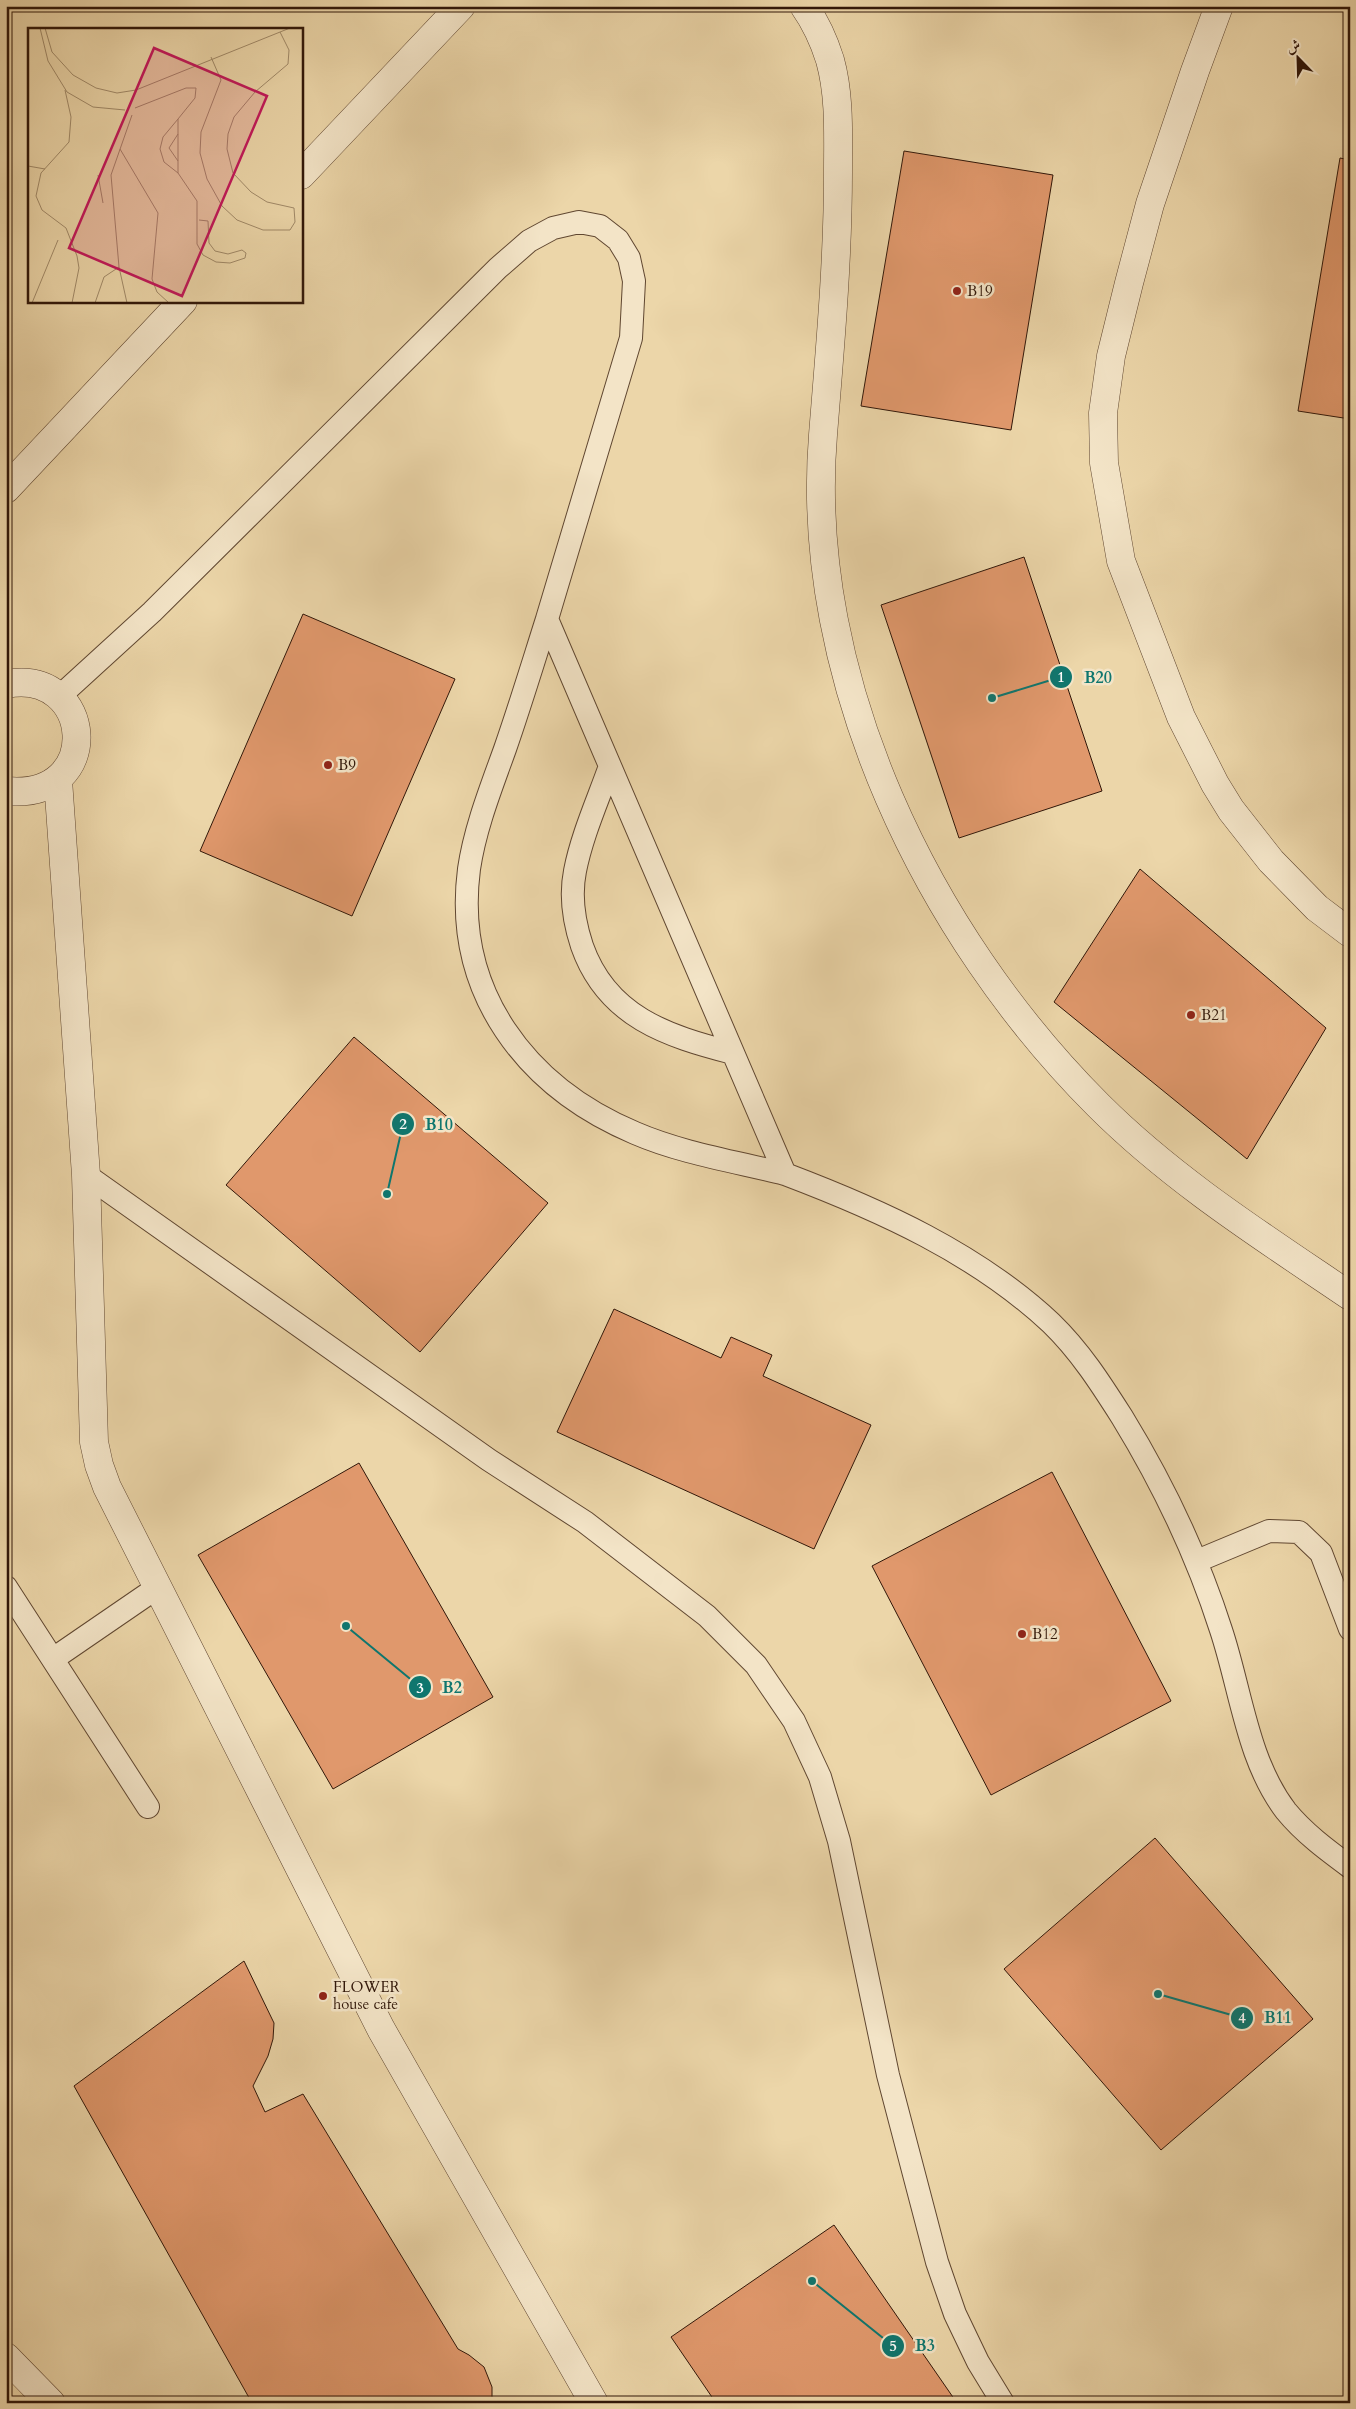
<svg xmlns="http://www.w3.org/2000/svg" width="1356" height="2409" viewBox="0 0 1356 2409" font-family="Cardo,Amiri,serif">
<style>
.building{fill:#e0986c;stroke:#311709}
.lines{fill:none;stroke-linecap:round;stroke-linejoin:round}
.service-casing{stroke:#604731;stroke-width:24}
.minor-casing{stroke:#604731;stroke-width:29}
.tertiary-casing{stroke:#604731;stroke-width:29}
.service{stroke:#f3e4c7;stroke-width:22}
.minor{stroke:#f3e4c7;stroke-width:28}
.tertiary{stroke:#f3e4c7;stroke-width:28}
.poi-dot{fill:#8f2418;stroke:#f3e4c7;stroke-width:2}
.labels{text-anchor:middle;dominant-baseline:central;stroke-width:5;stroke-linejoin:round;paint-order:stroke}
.poi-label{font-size:15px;fill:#311709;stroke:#f3e4c7;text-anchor:start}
.inset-road{fill:none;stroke:#a18a69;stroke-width:1}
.view{fill:#c2185b;fill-opacity:0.15;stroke:#c2185b;stroke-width:2.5}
.inset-edge{fill:none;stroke:#311709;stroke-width:2.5}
.leader{fill:none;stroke:#0f766e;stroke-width:2}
.callout-dot{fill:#0f766e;stroke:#f3e4c7;stroke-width:2}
.mark-label{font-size:15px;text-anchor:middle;font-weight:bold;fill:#fff}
.callout-label{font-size:16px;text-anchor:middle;font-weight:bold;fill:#0f766e;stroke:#f3e4c7;stroke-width:5;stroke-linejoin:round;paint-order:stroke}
</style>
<rect width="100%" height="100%" fill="#ecd6a9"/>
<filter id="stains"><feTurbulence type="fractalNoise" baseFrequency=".004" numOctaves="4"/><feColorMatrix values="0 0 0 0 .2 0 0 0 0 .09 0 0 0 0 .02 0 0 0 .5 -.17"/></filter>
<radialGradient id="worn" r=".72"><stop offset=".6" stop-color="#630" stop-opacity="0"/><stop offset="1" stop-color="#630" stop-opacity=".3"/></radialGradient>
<path class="building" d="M904,151L1053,175L1011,430L861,406Z
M1340,158L1350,160V419L1298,411Z
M1024,557L1102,791L959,838L881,605Z
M303,614L455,679L352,916L200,851Z
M1140,869L1326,1028L1247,1159L1054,1002Z
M354,1037L548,1203L420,1352L226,1185Z
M614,1309L721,1358L731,1337L772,1355L763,1376L871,1425L814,1549L557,1432Z
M359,1463L493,1697L333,1789L198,1555Z
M1052,1472L1171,1701L991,1795L872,1566Z
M1155,1838L1313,2019L1161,2150L1004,1969Z
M244,1961L274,2023L273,2039L268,2056L253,2086L265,2112L303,2094L458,2349L469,2355L484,2367L492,2387V2403H252L74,2086Z
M834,2225L957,2403H716L671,2337Z"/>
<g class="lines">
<defs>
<path id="service" d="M547,619C533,663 520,706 505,749C491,788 475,828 469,869C453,992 526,1087 635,1133C681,1153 737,1162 785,1174
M60,696L152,612L498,268L529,241L553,228L579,222L600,226L618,240L629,258L634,281L631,338L547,619L785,1174C880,1210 976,1253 1051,1323C1080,1351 1101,1384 1122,1417C1163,1484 1197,1555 1221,1630C1241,1690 1247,1760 1286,1811C1304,1833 1327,1850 1350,1867
M610,766C598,800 582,835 575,871C570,896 574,922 582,946C607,1017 667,1036 733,1053
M86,1175L489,1460L585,1522L707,1616L756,1665L794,1721L820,1777L839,1841L888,2075L937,2262L955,2314L978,2362L1003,2403
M1197,1561L1269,1531L1299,1532L1321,1553L1350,1629
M6,1587L148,1807
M53,1659L158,1587"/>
<path id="minor" d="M804,6C816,23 824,41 830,60C840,96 838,135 838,172C838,261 830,348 823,435C803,679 928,935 1098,1105C1173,1180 1263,1237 1350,1296
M1219,6L1195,71L1150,204L1129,283L1111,356L1103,413L1104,463L1121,561L1181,717L1215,784L1231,810L1271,861L1317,908L1350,933
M58,780L86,1175L94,1442L99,1465L107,1487L381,2029L594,2403
M6,2357L51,2403"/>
<path id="tertiary" d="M301,175L461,6
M6,489L183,301
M6,684C94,667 106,801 6,791"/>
</defs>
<use href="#service" class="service-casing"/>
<use href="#minor" class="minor-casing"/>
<use href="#tertiary" class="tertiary-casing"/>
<use href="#service" class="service"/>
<use href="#minor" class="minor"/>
<use href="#tertiary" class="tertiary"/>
</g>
<g class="poi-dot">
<circle cx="957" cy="291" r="5"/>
<circle cx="328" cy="765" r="5"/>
<circle cx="1191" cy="1015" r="5"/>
<circle cx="1022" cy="1634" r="5"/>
<circle cx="323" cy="1996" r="5"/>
</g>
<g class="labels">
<g class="poi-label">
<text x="967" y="291">B19</text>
<text x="338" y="765">B9</text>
<text x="1201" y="1015">B21</text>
<text x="1032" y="1634">B12</text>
<text x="333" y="1987">FLOWER<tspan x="333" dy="17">house cafe</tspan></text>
</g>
</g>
<g transform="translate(28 28)">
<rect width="275" height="275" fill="#ecd6a9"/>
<path class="inset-road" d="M12,0L20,33L39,64L65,79L97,82M17,0L24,24L45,47L68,60L89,65L108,62L262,0M183,29L193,52L173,104L172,125L179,151L194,178L209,192L235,202H262L267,194L266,180L239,174L223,164L205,145L199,121L200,106L206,89L227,64L260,36L261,22L252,4M37,62L43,89L41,114L13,145L8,168L14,182L38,200L49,228L51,240L44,275M107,80L158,60H168L167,70L150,91V145L169,173V216L175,227L188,234L202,235L217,230L218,225L214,222L200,226L187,223L181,215L180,193L171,192M150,91L135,109L132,121L136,134L150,145M150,106L141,120L150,133M92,121L130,185L124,251L129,264L141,275M0,138L17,141M70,147L75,175M4,275L30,212M67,275L76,249L91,239M99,275L91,239L83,147L104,87"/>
<path class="view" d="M126,20L239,68L154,268L41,220Z"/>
<rect width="275" height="275" class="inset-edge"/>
</g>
<path class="leader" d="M992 698L1061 677M387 1194L403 1124M346 1626L420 1687M1158 1994L1242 2018M812 2281L893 2346"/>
<g class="callout-dot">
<circle cx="992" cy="698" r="5"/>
<circle cx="387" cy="1194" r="5"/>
<circle cx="346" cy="1626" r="5"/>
<circle cx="1158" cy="1994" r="5"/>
<circle cx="812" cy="2281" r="5"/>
<circle cx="1061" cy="677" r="12"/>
<circle cx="403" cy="1124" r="12"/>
<circle cx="420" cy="1687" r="12"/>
<circle cx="1242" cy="2018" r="12"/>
<circle cx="893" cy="2346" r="12"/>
</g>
<g class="mark-label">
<text x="1061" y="682">1</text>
<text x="403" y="1129">2</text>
<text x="420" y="1693">3</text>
<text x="1242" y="2023">4</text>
<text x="893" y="2351">5</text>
</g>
<g class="callout-label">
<text x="1098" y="683">B20</text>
<text x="439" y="1130">B10</text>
<text x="452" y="1693">B2</text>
<text x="1278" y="2023">B11</text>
<text x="925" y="2351">B3</text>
</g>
<rect width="1356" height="2409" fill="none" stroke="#ecd6a9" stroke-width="25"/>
<rect x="8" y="8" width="1341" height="2394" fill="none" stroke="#311709" stroke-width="2.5"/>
<rect x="12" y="12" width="1331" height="2384" fill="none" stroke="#311709"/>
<g transform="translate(1298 58) rotate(337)" stroke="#f3e4c7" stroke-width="4" paint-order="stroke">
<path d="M0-4L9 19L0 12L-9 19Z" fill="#311709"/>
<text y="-8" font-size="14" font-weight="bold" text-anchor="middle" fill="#311709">ش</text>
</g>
<rect width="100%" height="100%" filter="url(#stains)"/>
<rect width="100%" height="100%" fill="url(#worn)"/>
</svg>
